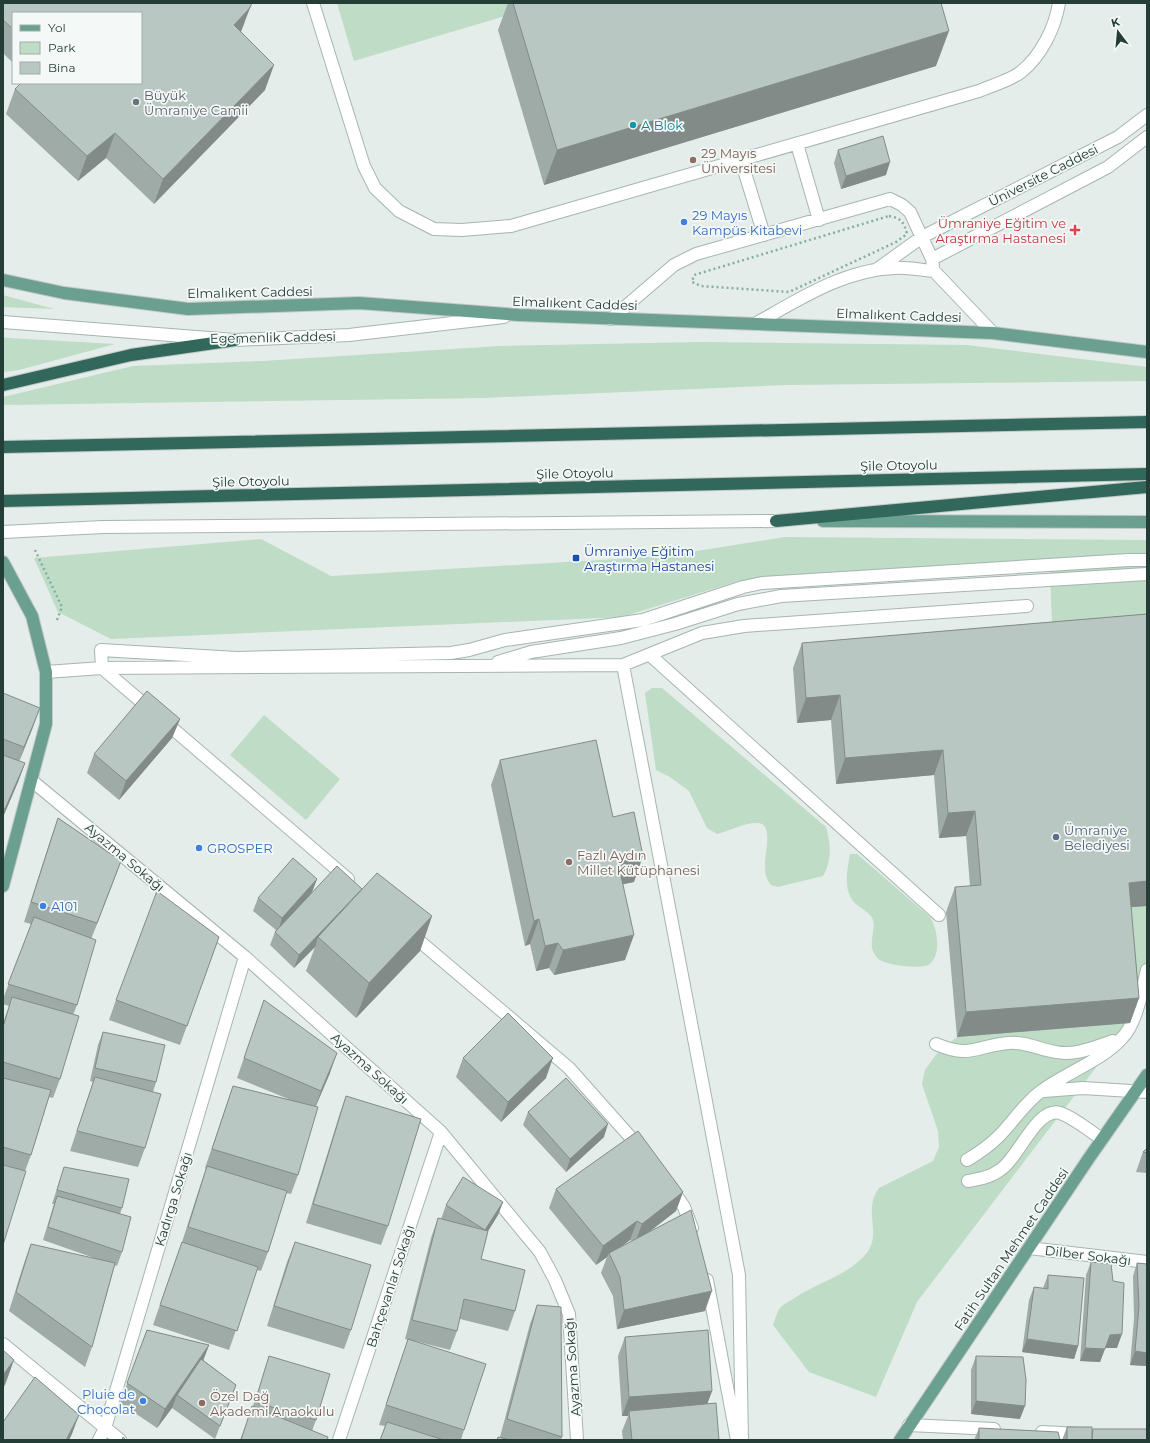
<svg xmlns="http://www.w3.org/2000/svg" width="1150" height="1443" viewBox="0 0 1150 1443" font-family="Montserrat,sans-serif">
<style>
.green{fill:#bedcc6}
.lines{fill:none;stroke-linecap:round;stroke-linejoin:round}
.minor-casing{stroke:#a7b5b0;stroke-width:14}
.major-casing{stroke:#c2c9c7;stroke-width:14}
.highway-casing{stroke:#c2c9c7;stroke-width:14}
.path{stroke:#86aea1;stroke-width:2.5;stroke-dasharray:2 3;stroke-linecap:butt}
.minor{stroke:#fff;stroke-width:12}
.major{stroke:#6ba091;stroke-width:12}
.highway{stroke:#32685c;stroke-width:12}
.wall{fill:#9faba7;fill-rule:evenodd}
.shaded-wall{fill:#828b88}
.building{fill:#b9c7c2;stroke:#828b88}
.worship-dot{fill:#6b7280;stroke:#f4f9f7;stroke-width:1.5}
.culture-dot{fill:#0f9aa8;stroke:#f4f9f7;stroke-width:1.5}
.education-dot{fill:#8d6e63;stroke:#f4f9f7;stroke-width:1.5}
.shop-dot{fill:#3f7fe0;stroke:#f4f9f7;stroke-width:1.5}
.health-dot{fill:#e0444e;stroke:#f4f9f7;stroke-width:1.5}
.transit-dot{fill:#1a4fb4;stroke:#f4f9f7;stroke-width:1.5}
.service-dot{fill:#5c6f8a;stroke:#f4f9f7;stroke-width:1.5}
.labels{text-anchor:middle;dominant-baseline:central;stroke-width:3.5;stroke-linejoin:round;paint-order:stroke}
.worship-label{font-size:13px;fill:#5b616d;stroke:#f4f9f7;text-anchor:start}
.culture-label{font-size:13px;fill:#0d838f;stroke:#f4f9f7;text-anchor:start}
.education-label{font-size:13px;fill:#785e54;stroke:#f4f9f7;text-anchor:start}
.street-label{font-size:13px;fill:#243d36;stroke:#f4f9f7}
.shop-label{font-size:13px;fill:#366cbe;stroke:#f4f9f7;text-anchor:start}
.health-label{font-size:13px;fill:#be3a42;stroke:#f4f9f7;text-anchor:end}
.transit-label{font-size:13px;fill:#164399;stroke:#f4f9f7;text-anchor:start}
.service-label{font-size:13px;fill:#4e5e75;stroke:#f4f9f7;text-anchor:start}
</style>
<rect width="100%" height="100%" fill="#e4ede9"/>
<path class="green" d="M337,3H549L354,61Z
M3,295L54,309L3,307Z
M3,337L9,338L115,344L19,370L3,372Z
M702,342L967,345L1147,367V381L787,385L483,398L3,405V397L133,366L262,361L500,346Z
M785,537L1144,540L1147,541V638L1053,646L1050,572L738,581L622,617L111,639L58,612L34,558L261,539L331,576L666,556Z
M652,688H662L826,827C831,844 832,861 823,876L778,887L771,885C766,879 765,873 765,865C764,855 775,821 756,823C744,823 729,831 717,834L707,828L689,791L670,777L656,770L645,693Z
M264,715L340,779L306,820L230,755Z
M850,854H857L931,918C937,931 942,952 930,964C923,970 887,965 880,960C878,959 875,955 874,953C868,943 876,930 873,920C871,913 862,909 857,905C842,892 847,871 850,854Z
M1147,906V993L1130,1023L917,1302L876,1397L809,1372L773,1325C775,1320 777,1312 780,1308C783,1304 789,1302 793,1299C816,1283 847,1276 866,1254C883,1234 862,1211 879,1188L933,1161L939,1147L938,1131L922,1084L925,1070L938,1052L957,1037L1130,1023L1120,908Z"/>
<g class="lines">
<defs>
<path id="minor" d="M313,3L364,166L375,188L399,211L434,229L462,230L511,226L979,91C991,86 1011,80 1021,72C1041,56 1055,28 1059,3
M797,144L819,220
M741,160L764,235
M933,266L932,259L1108,167L1147,137
M876,270L922,237L1118,137L1147,115
M611,319L674,265L696,254L890,199L902,205L910,212L932,259
M3,322L235,340L349,335L504,317
M755,324C798,300 843,270 894,268C907,267 921,270 934,271L993,333
M3,532L103,527L776,521
M650,655L939,915
M498,662L531,652L621,638L675,624L738,604L781,596L1147,574
M623,665L739,1275L742,1440
M46,672L102,668L623,665L702,633L744,626L1027,606
M31,780L245,957L441,1132L540,1252L555,1280L569,1314L577,1440
M348,879L102,668L101,650L237,658L451,653L469,650L505,640L643,620L743,587L762,583L1129,560H1147
M410,933L569,1068L640,1148
M936,1044C971,1059 975,1046 1008,1043C1025,1041 1040,1050 1056,1052C1075,1056 1095,1047 1113,1041
M1044,1091L1083,1088L1147,1092
M967,1160C979,1153 989,1146 999,1136C1013,1122 1024,1104 1040,1092C1065,1073 1103,1060 1122,1038C1137,1023 1142,990 1147,970
M968,1181C979,1179 991,1177 1000,1170C1018,1159 1037,1106 1060,1113C1075,1118 1089,1131 1102,1139
M671,1188L684,1207L692,1228
M1029,1248L1147,1262
M707,1280L737,1440
M3,1344L120,1440
M909,1425L994,1429
M1042,1432L1080,1434
M99,1440L105,1428L245,957
M339,1440L441,1132"/>
<path id="major" d="M3,280L64,293L188,309L359,303L519,315L993,333L1147,352
M823,521L1147,522
M3,562L32,616L46,672V724L3,886
M900,1440L1089,1158L1147,1075"/>
<path id="highway" d="M3,385L131,355L235,340
M3,447L1147,422
M3,501L1147,474
M776,521L1147,487"/>
</defs>
<use href="#minor" class="minor-casing"/>
<use href="#major" class="major-casing"/>
<use href="#highway" class="highway-casing"/>
<path class="path" d="M889,216C901,218 904,222 907,234L896,242L789,292L701,286L692,282L694,275Z
M35,550L62,607L57,620"/>
<use href="#minor" class="minor"/>
<use href="#major" class="major"/>
<use href="#highway" class="highway"/>
</g>
<path class="wall" d="M3,3L245,21L241,32L265,90L154,204L106,158L78,181L6,114L15,89L141,83L13,13V63L3,53Z
M508,3H513L936,66L544,185L498,30Z
M838,150L886,175L841,189L834,163Z
M1147,614V906L1131,907L1139,998L1130,1023L957,1037L946,912L955,887L970,886L966,836L939,838L934,775L836,784L831,720L797,723L793,668L802,643Z
M3,693L33,727L19,761L25,763L18,782L3,817Z
M180,719L172,738L119,800L87,773L94,754Z
M500,760L613,817L634,882L623,884L625,960L554,975L549,968L536,971L530,944L525,946L491,785Z
M58,818L121,861L91,939L77,1005L73,1015L60,1079L53,1098L49,1097L31,1155L25,1171L3,1245V1023L9,1006L3,1004V999L31,924L24,922L51,838Z
M317,879L312,892L302,904L362,889L432,916L420,951L356,1018L306,971L315,947L294,968L270,945L275,932L276,930L253,911L258,898Z
M219,937L180,1045L109,1020L116,1000Z
M264,1000L330,1073L316,1106L298,1175L291,1194L286,1193L268,1252L261,1271L257,1270L229,1350L153,1325L175,1261L182,1242L200,1186L206,1169L205,1168L233,1086L291,1100L237,1078Z
M103,1032L156,1082L153,1092L145,1148L138,1167L70,1151L93,1082L90,1081L98,1045Z
M463,1058L546,1078L501,1122L456,1077Z
M346,1096L388,1226L381,1245L306,1223L339,1116Z
M528,1112L604,1137L566,1172L523,1125Z
M1147,1148V1173L1136,1172L1143,1152Z
M64,1167L122,1208L120,1214L122,1252L117,1266L115,1265L92,1347L85,1367L9,1311L24,1263L31,1244L97,1259L43,1240L54,1204H52Z
M556,1189L683,1192L676,1211L650,1231L705,1311L617,1329L613,1296L601,1273L607,1257L596,1265L549,1208ZM630,1240L632,1241L622,1246Z
M1147,1189V1205L1146,1191Z
M503,1202L498,1215L488,1231L481,1259L515,1311L508,1331L460,1319L457,1331L450,1350L415,1341L464,1430L461,1440H380L385,1426L379,1425L401,1359L408,1340L405,1339L431,1238L438,1218L441,1219L446,1205Z
M295,1242L351,1330L344,1349L267,1326L287,1262Z
M1091,1262L1117,1348H1105L1100,1362L1080,1361L1086,1275Z
M1137,1263L1147,1264V1366L1130,1365L1134,1319L1133,1276Z
M1048,1275L1078,1346L1074,1359L1022,1352L1029,1300L1034,1287L1043,1288Z
M537,1305L562,1437L561,1440H496L500,1437L530,1324Z
M147,1330L209,1345L203,1360L236,1385L215,1439L172,1408L157,1428L120,1403Z
M625,1337L712,1391L707,1404L719,1440H623L622,1431L628,1416H622L618,1356Z
M269,1356L316,1420L312,1431L327,1440H240L253,1406Z
M976,1356L1020,1419L971,1414V1370Z
M1067,1427L1092,1431L1093,1429L1147,1440H1062Z
M979,1428L1060,1440H974Z"/>
<path class="shaded-wall" d="M252,3L245,21L240,34L234,25Z
M949,31L936,66L544,185L557,150Z
M274,65L265,90L154,204L163,179Z
M115,133L106,158L78,181L87,156Z
M890,162L886,175L841,189L846,176Z
M840,695L831,720L797,723L806,698Z
M40,708L33,727L17,767L24,747Z
M180,719L172,738L119,800L126,781Z
M943,750L934,775L836,784L845,758Z
M25,763L18,782L3,817V814L5,809Z
M975,811L966,836L939,838L948,813Z
M643,856L634,882L609,887L618,862Z
M121,861L114,880L90,942L97,923Z
M317,879L312,892L278,932L282,918Z
M1147,881V906L1120,908L1129,883Z
M362,889L318,937L315,947L294,968L299,955Z
M432,916L420,951L356,1018L369,983Z
M539,919L530,944L525,946L534,921Z
M634,935L625,960L554,975L563,950Z
M558,943L549,968L536,971L545,946Z
M1139,998L1130,1023L957,1037L966,1012Z
M337,1053L330,1073L314,1110L321,1091Z
M553,1058L546,1078L501,1122L508,1102Z
M608,1124L604,1137L566,1172L570,1159Z
M683,1192L676,1211L635,1243L642,1224Z
M503,1202L498,1215L480,1244L485,1230Z
M637,1221L630,1240L610,1255L609,1253L607,1257L596,1265L603,1246Z
M712,1291L705,1311L617,1329L624,1310Z
M1122,1334L1117,1348H1105L1110,1335Z
M1027,1339L1078,1346L1074,1359L1022,1352Z
M209,1345L202,1364L177,1395L172,1408L157,1428L165,1409Z
M1085,1348L1105,1349L1100,1362L1080,1361Z
M1135,1351L1147,1353V1366L1130,1365Z
M14,1360L5,1385L3,1388V1375Z
M712,1391L705,1410L629,1411L628,1416H622L629,1397Z
M976,1401L1025,1406L1020,1419L971,1414Z
M79,1415L72,1434L69,1440H66Z"/>
<path class="building" d="M3,3H252L249,9L234,25L274,65L163,179L115,133L87,156L15,89L21,83H141V13H13V29L3,20Z
M513,3H941L949,31L557,150Z
M883,136L890,162L846,176L838,150Z
M1147,614V881L1129,883L1139,998L966,1012L955,887L981,885L975,811L948,813L943,750L845,758L840,695L806,698L802,643Z
M147,691L180,719L126,781L94,754Z
M3,693L40,708L24,747L3,739Z
M596,740L613,817L634,812L643,856L618,862L634,935L563,950L558,943L545,946L539,919L534,921L500,760Z
M3,755L25,763L5,809L3,808Z
M58,818L121,861L97,923L31,902Z
M293,858L317,879L282,918L258,898Z
M337,866L362,889L299,955L275,932Z
M377,873L432,916L369,983L318,937Z
M157,891L219,937L187,1026L116,1000Z
M34,917L96,940L77,1005L8,984Z
M12,997L79,1016L60,1079L3,1062V1027Z
M264,1000L337,1053L321,1091L244,1058Z
M508,1013L553,1058L508,1102L463,1058Z
M103,1032L165,1045L156,1082L95,1068Z
M95,1077L161,1094L145,1148L77,1131Z
M3,1078L51,1090L31,1155L3,1147Z
M566,1078L608,1124L570,1159L528,1112Z
M233,1086L318,1107L298,1175L212,1149Z
M346,1096L421,1119L388,1226L313,1204Z
M638,1131L683,1192L642,1224L637,1221L603,1246L556,1189Z
M1147,1148V1153L1143,1152Z
M3,1165L26,1171L3,1245Z
M207,1166L287,1191L268,1252L188,1227Z
M64,1167L129,1179L122,1208L57,1190Z
M463,1177L503,1202L485,1230L446,1205Z
M57,1196L131,1217L122,1252L48,1227Z
M691,1210L712,1291L624,1310L620,1277L609,1253Z
M438,1218L488,1231L481,1259L525,1270L515,1311L464,1299L457,1331L412,1320Z
M182,1242L258,1267L237,1331L160,1305Z
M295,1242L371,1265L351,1330L274,1306Z
M31,1244L115,1263L92,1347L16,1292Z
M1091,1262L1111,1264L1113,1281L1124,1283L1122,1334L1110,1335L1105,1349L1085,1348Z
M1137,1263L1147,1264V1353L1135,1351L1139,1306Z
M1048,1275L1084,1278L1078,1346L1027,1339L1034,1287L1048,1289Z
M537,1305L561,1307L562,1437L507,1419Z
M147,1330L209,1345L165,1409L127,1383Z
M708,1330L712,1391L629,1397L625,1337Z
M408,1339L486,1364L464,1430L386,1405Z
M3,1350L14,1360L3,1375Z
M269,1356L330,1374L316,1420L255,1402Z
M976,1356L1023,1357L1026,1380L1025,1406L976,1401Z
M201,1359L236,1385L220,1426L177,1395Z
M35,1377L79,1415L66,1440H3V1422Z
M716,1403L719,1440H632L629,1411Z
M252,1406L328,1437L327,1440H241Z
M387,1422L444,1440H380Z
M1067,1427H1092V1440H1067Z
M979,1428L1058,1432L1060,1440H979Z
M1093,1429H1147V1440H1092Z
M123,1437L126,1440H122Z
M498,1437L511,1440H497Z"/>
<circle class="worship-dot" cx="136" cy="102" r="4"/>
<circle class="culture-dot" cx="633" cy="125" r="4"/>
<g class="education-dot">
<circle cx="693" cy="160" r="4"/>
<circle cx="569" cy="862" r="4"/>
<circle cx="202" cy="1403" r="4"/>
</g>
<g class="shop-dot">
<circle cx="684" cy="222" r="4"/>
<circle cx="199" cy="848" r="4"/>
<circle cx="43" cy="906" r="4"/>
<circle cx="143" cy="1401" r="4"/>
</g>
<path class="health-dot" d="M1073 224h4v4h4v4h-4v4h-4v-4h-4v-4h4z"/>
<rect class="transit-dot" x="572" y="554" width="8" height="8" rx="2"/>
<circle class="service-dot" cx="1056" cy="837" r="4"/>
<g class="labels">
<g class="worship-label">
<text x="144" y="95">Büyük<tspan x="144" dy="15">Ümraniye Camii</tspan></text>
</g>
<g class="culture-label">
<text x="641" y="125">A Blok</text>
</g>
<g class="education-label">
<text x="701" y="153">29 Mayıs<tspan x="701" dy="15">Üniversitesi</tspan></text>
<text x="577" y="855">Fazlı Aydın<tspan x="577" dy="15">Millet Kütüphanesi</tspan></text>
<text x="210" y="1396">Özel Dağ<tspan x="210" dy="15">Akademi Anaokulu</tspan></text>
</g>
<g class="street-label">
<text transform="translate(1043 175) rotate(-27)">Üniversite Caddesi</text>
<text transform="translate(250 292) rotate(-1)">Elmalıkent Caddesi</text>
<text transform="translate(575 303) rotate(2)">Elmalıkent Caddesi</text>
<text transform="translate(899 315) rotate(2)">Elmalıkent Caddesi</text>
<text transform="translate(273 337) rotate(-1)">Egemenlik Caddesi</text>
<text transform="translate(899 465) rotate(-1)">Şile Otoyolu</text>
<text transform="translate(575 473) rotate(-1)">Şile Otoyolu</text>
<text transform="translate(251 481) rotate(-1)">Şile Otoyolu</text>
<text transform="translate(125 857) rotate(40)">Ayazma Sokağı</text>
<text transform="translate(370 1068) rotate(42)">Ayazma Sokağı</text>
<text transform="translate(173 1199) rotate(-73)">Kadırga Sokağı</text>
<text transform="translate(1011 1249) rotate(-56)">Fatih Sultan Mehmet Caddesi</text>
<text transform="translate(1088 1255) rotate(7)">Dilber Sokağı</text>
<text transform="translate(390 1286) rotate(-72)">Bahçevanlar Sokağı</text>
<text transform="translate(572 1367) rotate(-94)">Ayazma Sokağı</text>
</g>
<g class="shop-label">
<text x="692" y="215">29 Mayıs<tspan x="692" dy="15">Kampüs Kitabevi</tspan></text>
<text x="207" y="848">GROSPER</text>
<text x="51" y="906">A101</text>
<text x="135" y="1394" text-anchor="end">Pluie de<tspan x="135" dy="15">Chocolat</tspan></text>
</g>
<g class="health-label">
<text x="1066" y="223">Ümraniye Eğitim ve<tspan x="1066" dy="15">Araştırma Hastanesi</tspan></text>
</g>
<g class="transit-label">
<text x="584" y="551">Ümraniye Eğitim<tspan x="584" dy="15">Araştırma Hastanesi</tspan></text>
</g>
<g class="service-label">
<text x="1064" y="830">Ümraniye<tspan x="1064" dy="15">Belediyesi</tspan></text>
</g>
</g>
<rect width="1150" height="1443" fill="none" stroke="#243d36" stroke-width="8"/>
<rect x="12" y="12" width="130" height="72" fill="#f4f9f7" stroke="#a1aeaa"/>
<rect x="20" y="25" width="20" height="6" fill="#6ba091" stroke="#a1aeaa"/>
<text x="48" y="32" font-size="12" fill="#243d36">Yol</text>
<rect x="20" y="42" width="20" height="12" fill="#bedcc6" stroke="#a1aeaa"/>
<text x="48" y="52" font-size="12" fill="#243d36">Park</text>
<rect x="20" y="62" width="20" height="12" fill="#b9c7c2" stroke="#a1aeaa"/>
<text x="48" y="72" font-size="12" fill="#243d36">Bina</text>
<g transform="translate(1118 32) rotate(344)" stroke="#f4f9f7" stroke-width="3" paint-order="stroke">
<path d="M0-3L7 15L0 10L-7 15Z" fill="#243d36"/>
<text y="-6" font-size="11" font-weight="bold" text-anchor="middle" fill="#243d36">K</text>
</g>
</svg>
